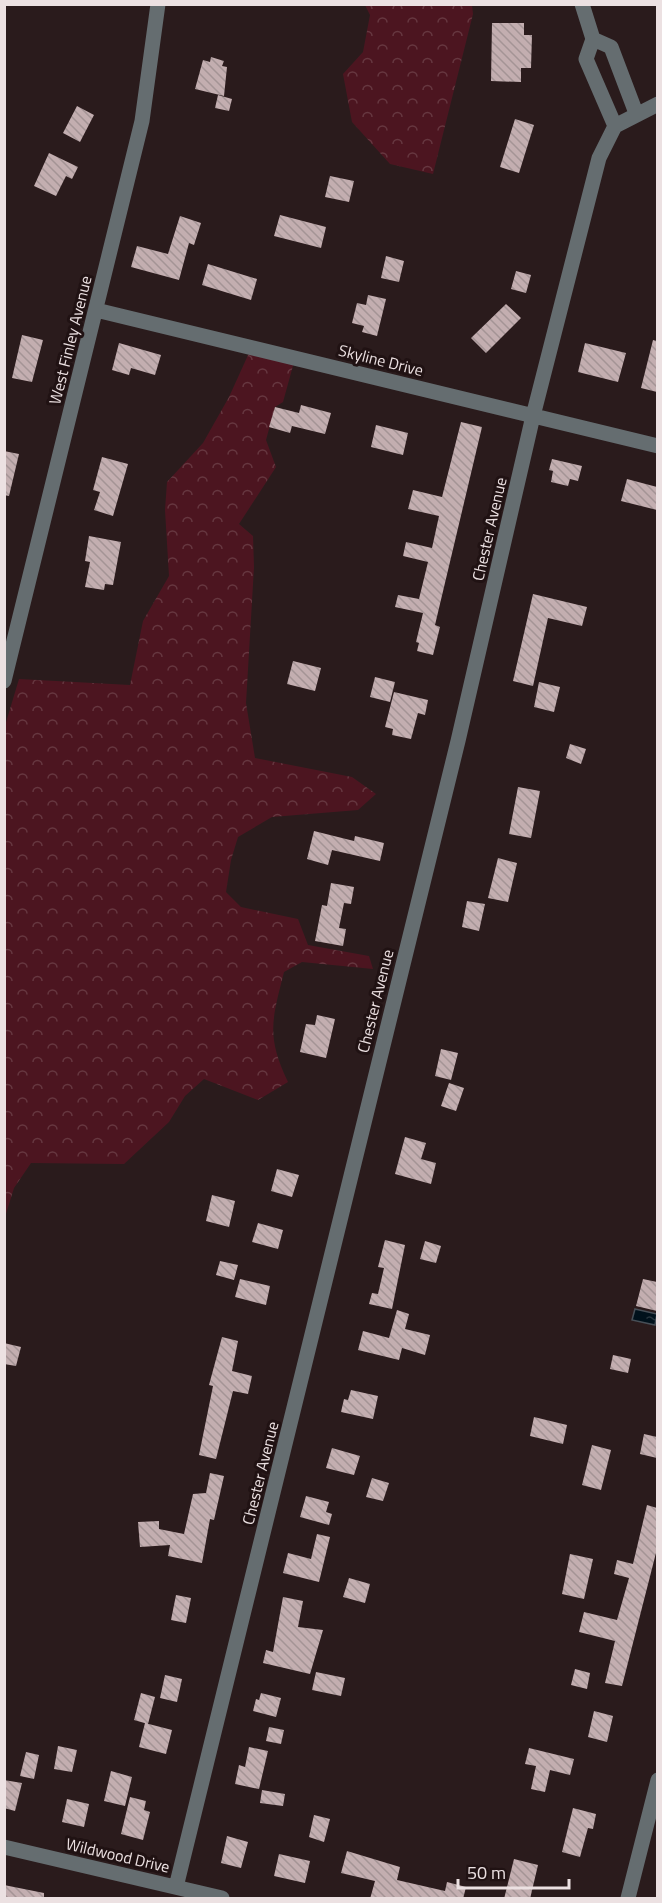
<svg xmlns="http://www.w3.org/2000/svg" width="662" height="1903" viewBox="0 0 662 1903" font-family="'Titillium Web',sans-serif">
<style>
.forest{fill:url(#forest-crowns)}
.water{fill:url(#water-ripples);stroke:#474f57;stroke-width:1.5}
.building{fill:url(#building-back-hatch)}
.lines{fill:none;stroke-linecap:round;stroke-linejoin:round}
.minor{stroke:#656d70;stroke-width:15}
.labels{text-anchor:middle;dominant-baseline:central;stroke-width:6;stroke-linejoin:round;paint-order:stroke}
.street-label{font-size:16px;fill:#ece1e2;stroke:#201213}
</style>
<defs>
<pattern id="forest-crowns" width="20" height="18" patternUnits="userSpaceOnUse" patternTransform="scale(1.5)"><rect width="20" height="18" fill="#4c1520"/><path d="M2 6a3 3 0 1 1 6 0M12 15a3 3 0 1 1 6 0" fill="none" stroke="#663740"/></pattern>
<pattern id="water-ripples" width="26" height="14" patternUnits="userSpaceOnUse" patternTransform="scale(1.5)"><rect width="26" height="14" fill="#00111b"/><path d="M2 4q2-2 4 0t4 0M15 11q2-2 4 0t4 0" fill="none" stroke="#25333c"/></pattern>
<pattern id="building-back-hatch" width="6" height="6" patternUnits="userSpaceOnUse" patternTransform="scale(1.5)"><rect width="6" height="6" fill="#c3aeb0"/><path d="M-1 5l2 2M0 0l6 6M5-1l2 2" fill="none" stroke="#a49495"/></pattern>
</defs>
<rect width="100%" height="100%" fill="#2a1b1c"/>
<path class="forest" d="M365,5H472L473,14L433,174L390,164L352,122L343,74L363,52L370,15Z
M249,353L294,362L283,402L275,407L266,440L276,467L239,524L253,536L254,567L246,703L255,758L352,777L376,794L358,810L272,817L238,837L231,860L226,892L241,907L298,919L308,945L369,956L373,969L302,962L284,972C272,1020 266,1036 288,1082L258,1100L204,1079L185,1096L169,1122L124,1164L31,1163L14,1188L5,1217L4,729L19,679L130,685L143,621L169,576L165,510L167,482L203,443L229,397Z"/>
<path class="water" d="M635,1309L657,1314L655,1325L632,1320Z"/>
<path class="building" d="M492,23H524V35H532L531,68H521V82L491,81Z
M211,57L224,61L222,66L227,67L224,96L195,89L203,60L210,62Z
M218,95L232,99L229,111L215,108Z
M77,106L94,115L80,142L63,133Z
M515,119L534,125L519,173L500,167Z
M49,153L78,167L72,179L66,176L56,196L34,186Z
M330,176L354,181L349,202L325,197Z
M280,215L326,227L321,248L274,236Z
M180,216L201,223L194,245L189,243L179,280L131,267L137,246L168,254Z
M386,256L404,261L399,282L381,278Z
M208,264L257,279L251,300L202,285Z
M516,271L531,275L526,293L511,289Z
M368,295L386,299L377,336L362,332L364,326L352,323L357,303L366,305Z
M506,304L521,318L486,353L471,338Z
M22,335L43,340L32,382L12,378Z
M653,340L657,341V392L641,388Z
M119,343L161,355L155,375L131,368L129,375L112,370Z
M585,343L626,353L618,382L578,372Z
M301,405L331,413L325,434L292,426L290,433L269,427L275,407L299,413Z
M461,422L482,427L435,625L440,627L433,655L417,651L419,643L416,642L423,613L395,607L398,595L419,599L428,562L403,556L406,542L432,548L439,516L408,509L413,490L442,497Z
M376,425L408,433L403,455L371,447Z
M4,451L19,454L9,496L4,495Z
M102,457L128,464L113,516L94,510L100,492L93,490Z
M552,459L582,466L578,481L570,479L568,486L551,482L553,471L549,470Z
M627,479L657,487V510L621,501Z
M89,536L121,542L113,585L105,584L104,590L85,587L90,562L85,561Z
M533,594L587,607L582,626L548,618L533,686L513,681Z
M293,661L321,668L315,691L287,684Z
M375,677L395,682L390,702L370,697Z
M539,682L560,687L554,712L534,707Z
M394,692L428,700L425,715L418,713L411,739L392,735L393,729L385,727Z
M570,744L586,749L581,764L566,758Z
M518,787L540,791L531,838L509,834Z
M314,831L354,841L355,836L384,843L380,861L332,850L328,865L307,859Z
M498,858L517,863L508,902L488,898Z
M331,883L354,887L351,904L344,903L339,928L346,929L343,946L315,941L322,905L327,906Z
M467,901L485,904L479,931L462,927Z
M317,1015L335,1019L326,1058L300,1052L306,1024L315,1025Z
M441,1049L458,1053L451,1080L435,1076Z
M449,1083L464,1088L456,1111L441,1106Z
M405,1137L426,1143L421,1159L436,1163L431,1184L395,1174Z
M277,1169L299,1175L292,1197L271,1191Z
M212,1195L235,1201L229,1227L206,1221Z
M258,1223L283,1230L278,1249L252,1242Z
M385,1240L405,1245L392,1309L369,1304L372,1293L378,1294L384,1268L378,1267Z
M425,1241L441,1246L436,1263L420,1259Z
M220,1261L238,1265L234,1280L216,1275Z
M240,1279L270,1286L266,1305L235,1297Z
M643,1279L657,1282V1311L636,1306Z
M397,1310L409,1314L405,1329L430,1335L425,1355L402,1348L399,1360L358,1350L363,1331L389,1338Z
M222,1337L238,1341L232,1371L252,1376L248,1394L233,1391L216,1459L199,1455L213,1386L209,1385Z
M4,1343L21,1347L16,1366L4,1364Z
M613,1355L631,1359L628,1373L610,1369Z
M351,1390L378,1396L373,1419L341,1412L344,1399L348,1400Z
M534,1417L567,1425L563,1444L530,1436Z
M644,1434L657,1437V1458L640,1454Z
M592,1445L611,1450L601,1490L582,1485Z
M332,1448L360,1456L354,1475L326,1468Z
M210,1473L224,1476L214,1520L210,1519L202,1563L168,1556L170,1545L140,1547L138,1522L159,1521V1529L184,1534L193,1494L206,1493Z
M372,1478L389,1483L383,1501L366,1497Z
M306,1496L329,1502L326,1512L332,1514L329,1525L300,1517Z
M647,1505L657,1508V1549L622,1686L605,1683L615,1641L579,1632L584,1612L617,1620L629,1578L614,1574L617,1560L633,1564Z
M317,1534L330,1537L319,1582L283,1573L288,1553L311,1559Z
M570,1554L593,1559L584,1599L562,1594Z
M349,1578L370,1584L365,1603L343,1597Z
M176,1595L191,1598L186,1623L171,1620Z
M283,1597L303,1601L298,1627L323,1630L310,1674L263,1663L266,1650L273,1652Z
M575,1669L590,1673L587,1689L571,1685Z
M316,1672L345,1678L341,1696L312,1690Z
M165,1675L182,1679L177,1702L160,1698Z
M141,1693L155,1697L148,1724L134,1720Z
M261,1693L281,1698L276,1717L253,1711L256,1699L259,1700Z
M594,1711L613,1716L607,1742L588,1737Z
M145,1723L172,1730L166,1754L139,1747Z
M269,1727L284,1730L281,1744L266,1741Z
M58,1746L77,1750L72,1772L54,1769Z
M249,1747L268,1751L259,1789L235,1784L239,1765L245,1767Z
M529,1748L574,1759L570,1775L550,1770L545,1792L531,1789L536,1766L525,1764Z
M26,1752L39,1755L34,1779L20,1776Z
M111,1771L132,1777L125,1806L104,1801Z
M4,1780L22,1783L15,1811L4,1808Z
M262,1790L285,1794L283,1806L260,1803Z
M130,1797L146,1801L144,1810L150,1812L143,1840L121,1834Z
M67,1799L89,1804L84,1827L62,1822Z
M573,1808L596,1814L593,1829L588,1828L580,1857L562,1852Z
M314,1815L330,1819L324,1842L309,1837Z
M227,1836L248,1842L241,1868L221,1863Z
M347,1851L400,1867L397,1880L445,1891L447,1882L466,1887L463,1899H370L375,1881L341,1873Z
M279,1854L310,1861L305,1883L274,1876Z
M514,1859L538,1865L530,1899H504Z
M4,1885L44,1893V1899H4Z"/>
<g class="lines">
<path class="minor" d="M582,4L593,39L586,59L615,126
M593,39L611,47L636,113
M615,126L658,104
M96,310L658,446
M4,681L142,121L158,4
M4,1847L222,1898
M176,1887L458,741L533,416L599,158L615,126
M628,1898L658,1780"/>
</g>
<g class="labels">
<g class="street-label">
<text transform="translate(70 340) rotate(-76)">West Finley Avenue</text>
<text transform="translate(381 360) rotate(14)">Skyline Drive</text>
<text transform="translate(489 529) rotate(-77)">Chester Avenue</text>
<text transform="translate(375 1001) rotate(-76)">Chester Avenue</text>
<text transform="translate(260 1473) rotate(-76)">Chester Avenue</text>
<text transform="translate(118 1855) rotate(13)">Wildwood Drive</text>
</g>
</g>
<rect width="662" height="1903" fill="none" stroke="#ece1e2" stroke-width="12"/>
<path d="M458 1879v9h111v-9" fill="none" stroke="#ece1e2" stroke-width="3"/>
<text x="467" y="1879" font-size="18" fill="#ece1e2" stroke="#201213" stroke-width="4.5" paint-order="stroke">50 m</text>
</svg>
